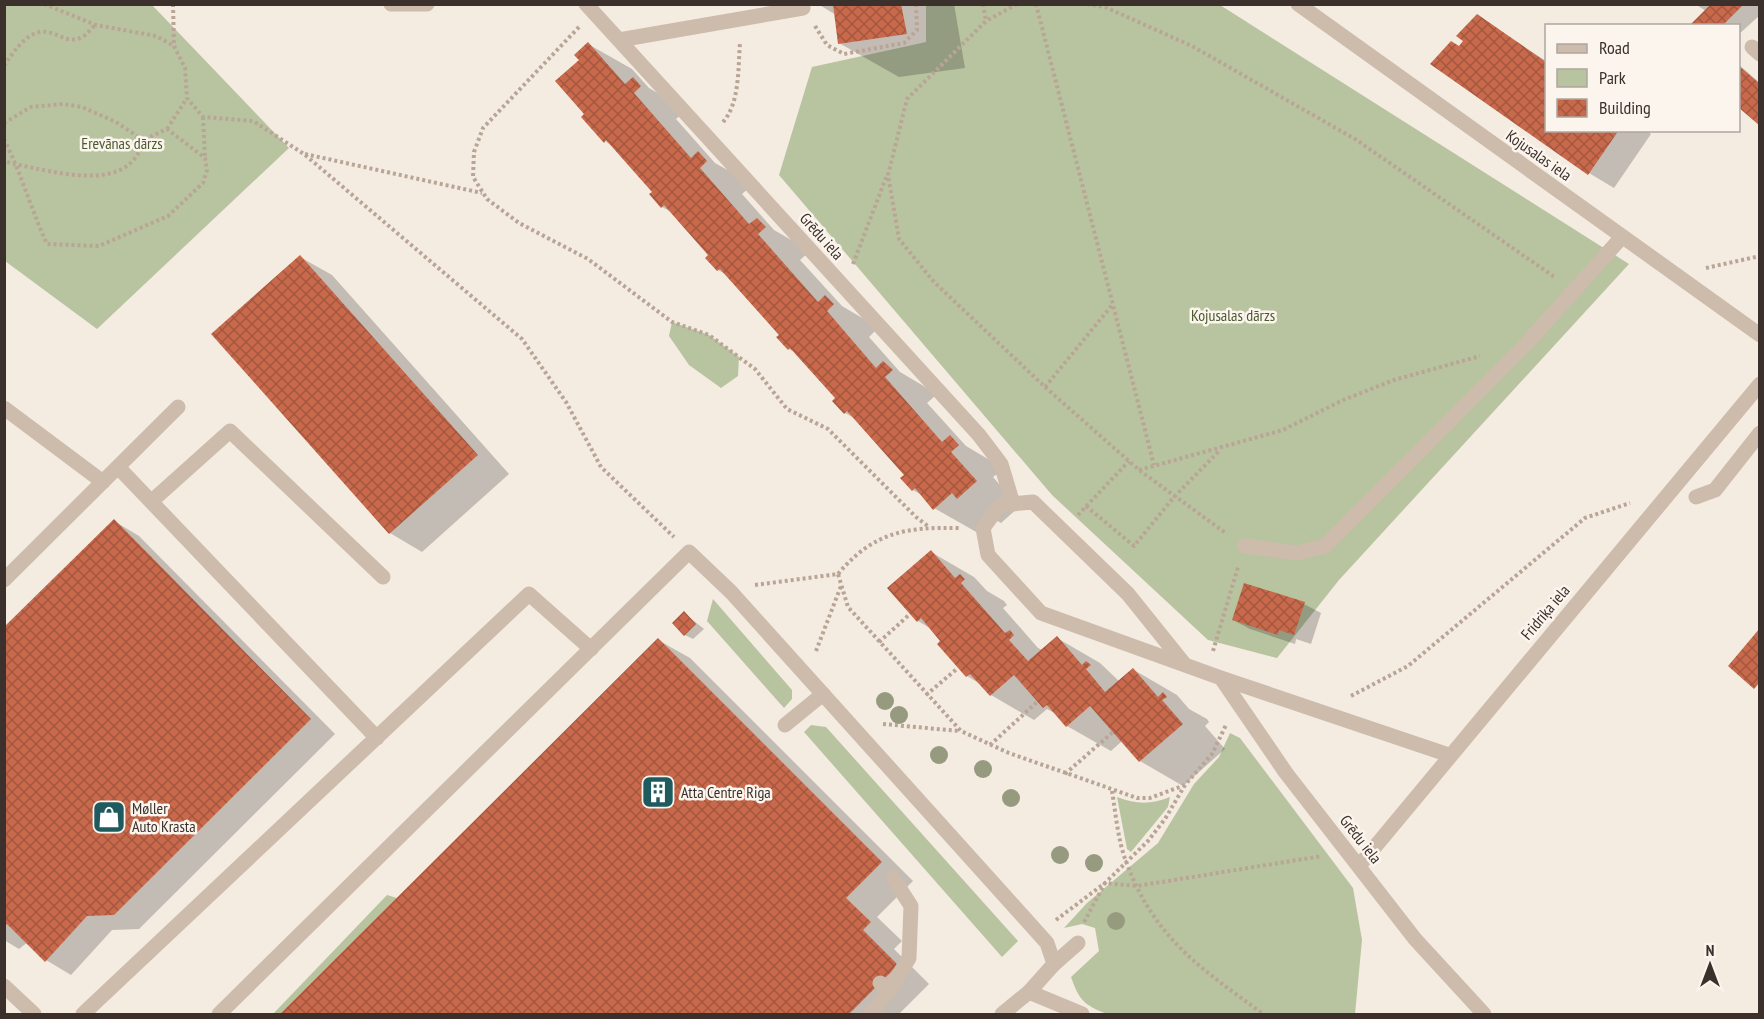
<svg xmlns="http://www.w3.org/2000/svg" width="1764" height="1019" viewBox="0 0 1764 1019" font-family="'PT Sans Narrow',sans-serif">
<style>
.green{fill:#b8c4a0}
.shadow{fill:#0003}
.building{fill:url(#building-cross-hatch)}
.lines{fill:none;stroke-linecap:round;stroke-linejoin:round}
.path{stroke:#b9a596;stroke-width:4;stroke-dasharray:3 3;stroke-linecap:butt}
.service{stroke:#cdbbac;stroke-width:15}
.minor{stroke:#cdbbac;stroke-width:15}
.tree{fill:#969b7f}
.labels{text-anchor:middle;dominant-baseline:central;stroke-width:5;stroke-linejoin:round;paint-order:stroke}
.park-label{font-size:16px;fill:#4a5a2e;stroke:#fbf5ee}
.street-label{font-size:16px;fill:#3b302b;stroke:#fbf5ee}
.poi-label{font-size:16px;fill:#3b302b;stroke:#fbf5ee;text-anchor:start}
</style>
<defs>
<pattern id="building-cross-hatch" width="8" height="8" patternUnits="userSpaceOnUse" patternTransform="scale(1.5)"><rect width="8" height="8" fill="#c8694b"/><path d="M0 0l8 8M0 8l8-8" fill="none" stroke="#a4573f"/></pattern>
</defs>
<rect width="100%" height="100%" fill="#f4ebe1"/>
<path class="green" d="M4,5H152L289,148L97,329L5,261Z
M926,5H1220L1629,264L1339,580L1277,658L1208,640L1052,495L779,175L812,67L926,42Z
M672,322L709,335L739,357L738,376L721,388L689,365L669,336Z
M713,599L792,690V699L784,708L707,621Z
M811,725L826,727L1018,941L1002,957L804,732Z
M1230,733L1240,738L1353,888L1362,940L1355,1014H1107C1084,1005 1079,1000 1071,977L1099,951L1095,928L1082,924L1064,928L1087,903L1158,843L1194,784L1219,757Z
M1117,797C1136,804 1150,805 1170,797L1168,807L1131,852L1127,849Z
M387,895L397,898L280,1014H273Z"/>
<path class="shadow" d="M818,4H954L965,68L899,77L839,43L836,15Z
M1695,4H1760V15L1738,35V26H1691L1706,11Z
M1477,16L1546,61V130H1646L1651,134L1614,188L1589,173L1433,63L1460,47Z
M588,44L632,69L649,88L676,104L684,112L676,119L715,163L742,178L750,187L742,194L774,230L800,245L808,253L800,260L842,306L869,322L876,330L869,337L900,372L927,388L935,396L927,403L966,446L993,462L1001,471L993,477L1019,507L1001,523L994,519L978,533L934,508L925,497L913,490L902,478L906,475L856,419L845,413L837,398L798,354L789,349L781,335L729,276L718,270L710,255L673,213L662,207L654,192L615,148L605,141L586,114L581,60Z
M1738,64L1760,83V124L1738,105Z
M300,257L332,275L509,474L422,552L390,533L213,334Z
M114,521L139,536L335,734L139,929L112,930L71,975L46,960L28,942L19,949L4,940V629Z
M931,552L974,577L987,591L1004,601L1007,605L1003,608L1038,648L1042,650L1057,638L1100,663L1120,682L1134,670L1177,695L1189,709L1207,719L1209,722L1205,726L1225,749L1183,786L1140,761L1122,741L1111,751L1067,726L1058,715L1047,709L1034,720L991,695L982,685L967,676L933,630L918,621Z
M1304,604L1321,613L1311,644L1296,639L1295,644L1250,629L1233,620Z
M684,613L704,629L693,639L685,635Z
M658,640L690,658L913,881L877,917L902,941L894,949L929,984L899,1014H283Z"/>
<path class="building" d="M833,4H901L907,34L838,44Z
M1711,4H1744L1722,26H1689Z
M1477,14L1546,62V130H1619L1588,175L1430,64L1451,41L1459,46L1463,41L1456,36Z
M588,42L625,84L633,77L641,86L634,93L691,158L698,151L707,161L700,168L749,224L757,218L766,227L758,234L818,302L825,295L834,304L827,311L876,368L883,361L893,370L885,377L942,442L950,435L959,445L951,452L977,481L957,499L952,493L933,510L915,488L912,491L900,478L904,475L847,411L844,414L832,401L835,398L790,348L788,350L776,337L779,335L720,269L717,271L705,258L708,255L664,205L661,208L649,194L652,192L606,140L604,143L581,117L584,114L555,81L579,60L574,55Z
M1738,65L1760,84V126L1738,107Z
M300,255L478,455L389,534L211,334Z
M114,519L311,719L114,915L87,916L45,962L7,924L4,927V627Z
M931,550L955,578L960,574L965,579L961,583L1005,633L1010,630L1014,635L1009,640L1028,661L1057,636L1082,665L1086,661L1091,665L1086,669L1105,692L1133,668L1158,697L1163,692L1167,697L1162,700L1183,724L1139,762L1090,706L1066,727L1047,705L1043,708L1014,675L990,696L970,674L966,677L937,644L940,641L921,618L917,622L887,588Z
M1244,583L1305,602L1294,635L1279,630L1278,635L1232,620Z
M684,611L696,624L684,636L672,623Z
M1760,628V682L1754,689L1728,666Z
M658,638L882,862L846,898L871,922L863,930L898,965L849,1014H280Z"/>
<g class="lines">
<path class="path" d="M44,4L96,25L156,36L174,46
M173,4L174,46L185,68L187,98L203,117L253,121L304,154L522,339L566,402L601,467L674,537
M983,4L986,21
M1017,4L986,21L907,99L888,175L899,239L934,282L1045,387L1139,470L1227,534
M1036,4L1154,465
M1087,4L1105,7L1192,46L1355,139L1556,278
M815,26L827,45L844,54L904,43L917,30L916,4
M579,27L483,128L474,152L473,177L487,199L519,223L588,259L672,322L709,335L755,369L787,409L828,429L916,517L929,527
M4,66C45,1 58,51 82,37C87,35 91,28 96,25
M203,117L205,158
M723,122C740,103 738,67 740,43
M4,123L31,107L63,104L82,107L116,122L143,140
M167,129L187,98
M4,139C21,173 31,209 47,244L99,246L168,216L203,183L207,170L205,158L167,129L143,140C131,196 52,171 14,164L4,161
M305,154L482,193
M853,264L887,175
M1706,268L1760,256
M1045,387L1113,304
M1139,470L1283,430L1343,400L1394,380L1480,356
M1086,506L1134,546L1174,497L1220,450
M1078,515L1129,461
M838,574C874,531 907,527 960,528
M755,585L838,574L848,607L961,731L1009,753L1137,798H1150L1185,785
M879,642L910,614
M816,651L841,586
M1213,651L1238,567
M926,695L958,668
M1351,696L1408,666L1585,518L1630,503
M883,724L959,731
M990,745L1037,702
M1065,774L1113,732
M1112,791C1116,815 1118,842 1127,864C1155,939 1202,969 1263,1014
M1056,920L1105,883L1148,841L1165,819L1185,785L1212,754L1226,725
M1084,922L1105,883L1137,886L1322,856"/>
<path class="service" d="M391,4H427
M619,40L803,8
M1752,47L1760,54
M4,408L103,482
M118,467L377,738
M1696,497L1715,490L1760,433
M153,500L230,431L383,577
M1245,546L1297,553L1325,546L1527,343L1621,238
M4,580L178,407
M785,725L823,694
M1054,964L1078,943
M4,986L34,1014
M890,989L909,958L911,906L893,878
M1029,992L1082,1014
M83,1014L529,594L591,649
M871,1014L890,989L880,983"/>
<path class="minor" d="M586,4L979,435L1001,464L1013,504
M1298,4L1760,335
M1185,665L1128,594L1033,502L1000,505L983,528L988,555L1041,613L1221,678L1449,755
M1221,678L1286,773L1415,939L1484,1014
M1359,866L1760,384
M219,1014L689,552L731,592L1047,943L1054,964L1029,992L1002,1014"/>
</g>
<g class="tree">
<circle cx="885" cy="701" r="9"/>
<circle cx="899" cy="715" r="9"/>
<circle cx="939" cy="755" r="9"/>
<circle cx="983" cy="769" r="9"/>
<circle cx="1011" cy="798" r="9"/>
<circle cx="1060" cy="855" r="9"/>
<circle cx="1094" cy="863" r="9"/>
<circle cx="1116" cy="921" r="9"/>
</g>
<defs>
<symbol id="building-square" viewBox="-11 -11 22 22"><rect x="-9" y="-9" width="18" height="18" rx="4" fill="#1f5a5e" stroke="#fbf5ee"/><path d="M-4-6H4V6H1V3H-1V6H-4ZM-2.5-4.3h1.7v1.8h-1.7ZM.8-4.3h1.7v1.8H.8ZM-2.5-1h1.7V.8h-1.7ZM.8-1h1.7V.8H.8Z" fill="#fff"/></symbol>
<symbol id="shop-square" viewBox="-11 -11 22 22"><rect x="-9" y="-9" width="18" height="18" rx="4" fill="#1f5a5e" stroke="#fbf5ee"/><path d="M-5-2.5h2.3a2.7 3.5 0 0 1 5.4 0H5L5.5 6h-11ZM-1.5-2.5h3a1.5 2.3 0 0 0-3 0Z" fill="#fff"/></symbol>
</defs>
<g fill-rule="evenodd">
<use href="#building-square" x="639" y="773" width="38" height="38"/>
<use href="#shop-square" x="90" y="798" width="38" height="38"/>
</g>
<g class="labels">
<g class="park-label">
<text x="122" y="143">Erevānas dārzs</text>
<text x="1233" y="315">Kojusalas dārzs</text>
</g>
<g class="street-label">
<text transform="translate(1539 155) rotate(35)">Kojusalas iela</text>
<text transform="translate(822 236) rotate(48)">Grēdu iela</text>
<text transform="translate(1545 612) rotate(-50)">Fridriķa iela</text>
<text transform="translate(1361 839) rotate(52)">Grēdu iela</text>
</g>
<g class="poi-label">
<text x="681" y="792">Atta Centre Riga</text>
<text x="132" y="808">Møller<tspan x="132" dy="18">Auto Krasta</tspan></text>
</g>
</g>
<rect width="1764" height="1019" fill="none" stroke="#3b302b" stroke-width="12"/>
<rect x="1545" y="24" width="195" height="108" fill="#fbf5ee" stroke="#aea6a0" stroke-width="1.5"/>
<rect x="1557" y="44" width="30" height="9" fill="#cdbbac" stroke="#aea6a0" stroke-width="1.5"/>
<text x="1599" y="54" font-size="18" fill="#3b302b">Road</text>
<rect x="1557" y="69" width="30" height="18" fill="#b8c4a0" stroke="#aea6a0" stroke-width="1.5"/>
<text x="1599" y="84" font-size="18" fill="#3b302b">Park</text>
<rect x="1557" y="99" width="30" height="18" fill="url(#building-cross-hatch)" stroke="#aea6a0" stroke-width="1.5"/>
<text x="1599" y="114" font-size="18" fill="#3b302b">Building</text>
<g transform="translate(1710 965)" stroke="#fbf5ee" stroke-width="4.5" paint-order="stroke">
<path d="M0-4.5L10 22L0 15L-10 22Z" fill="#3b302b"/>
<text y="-9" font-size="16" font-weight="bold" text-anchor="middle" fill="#3b302b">N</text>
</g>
</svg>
